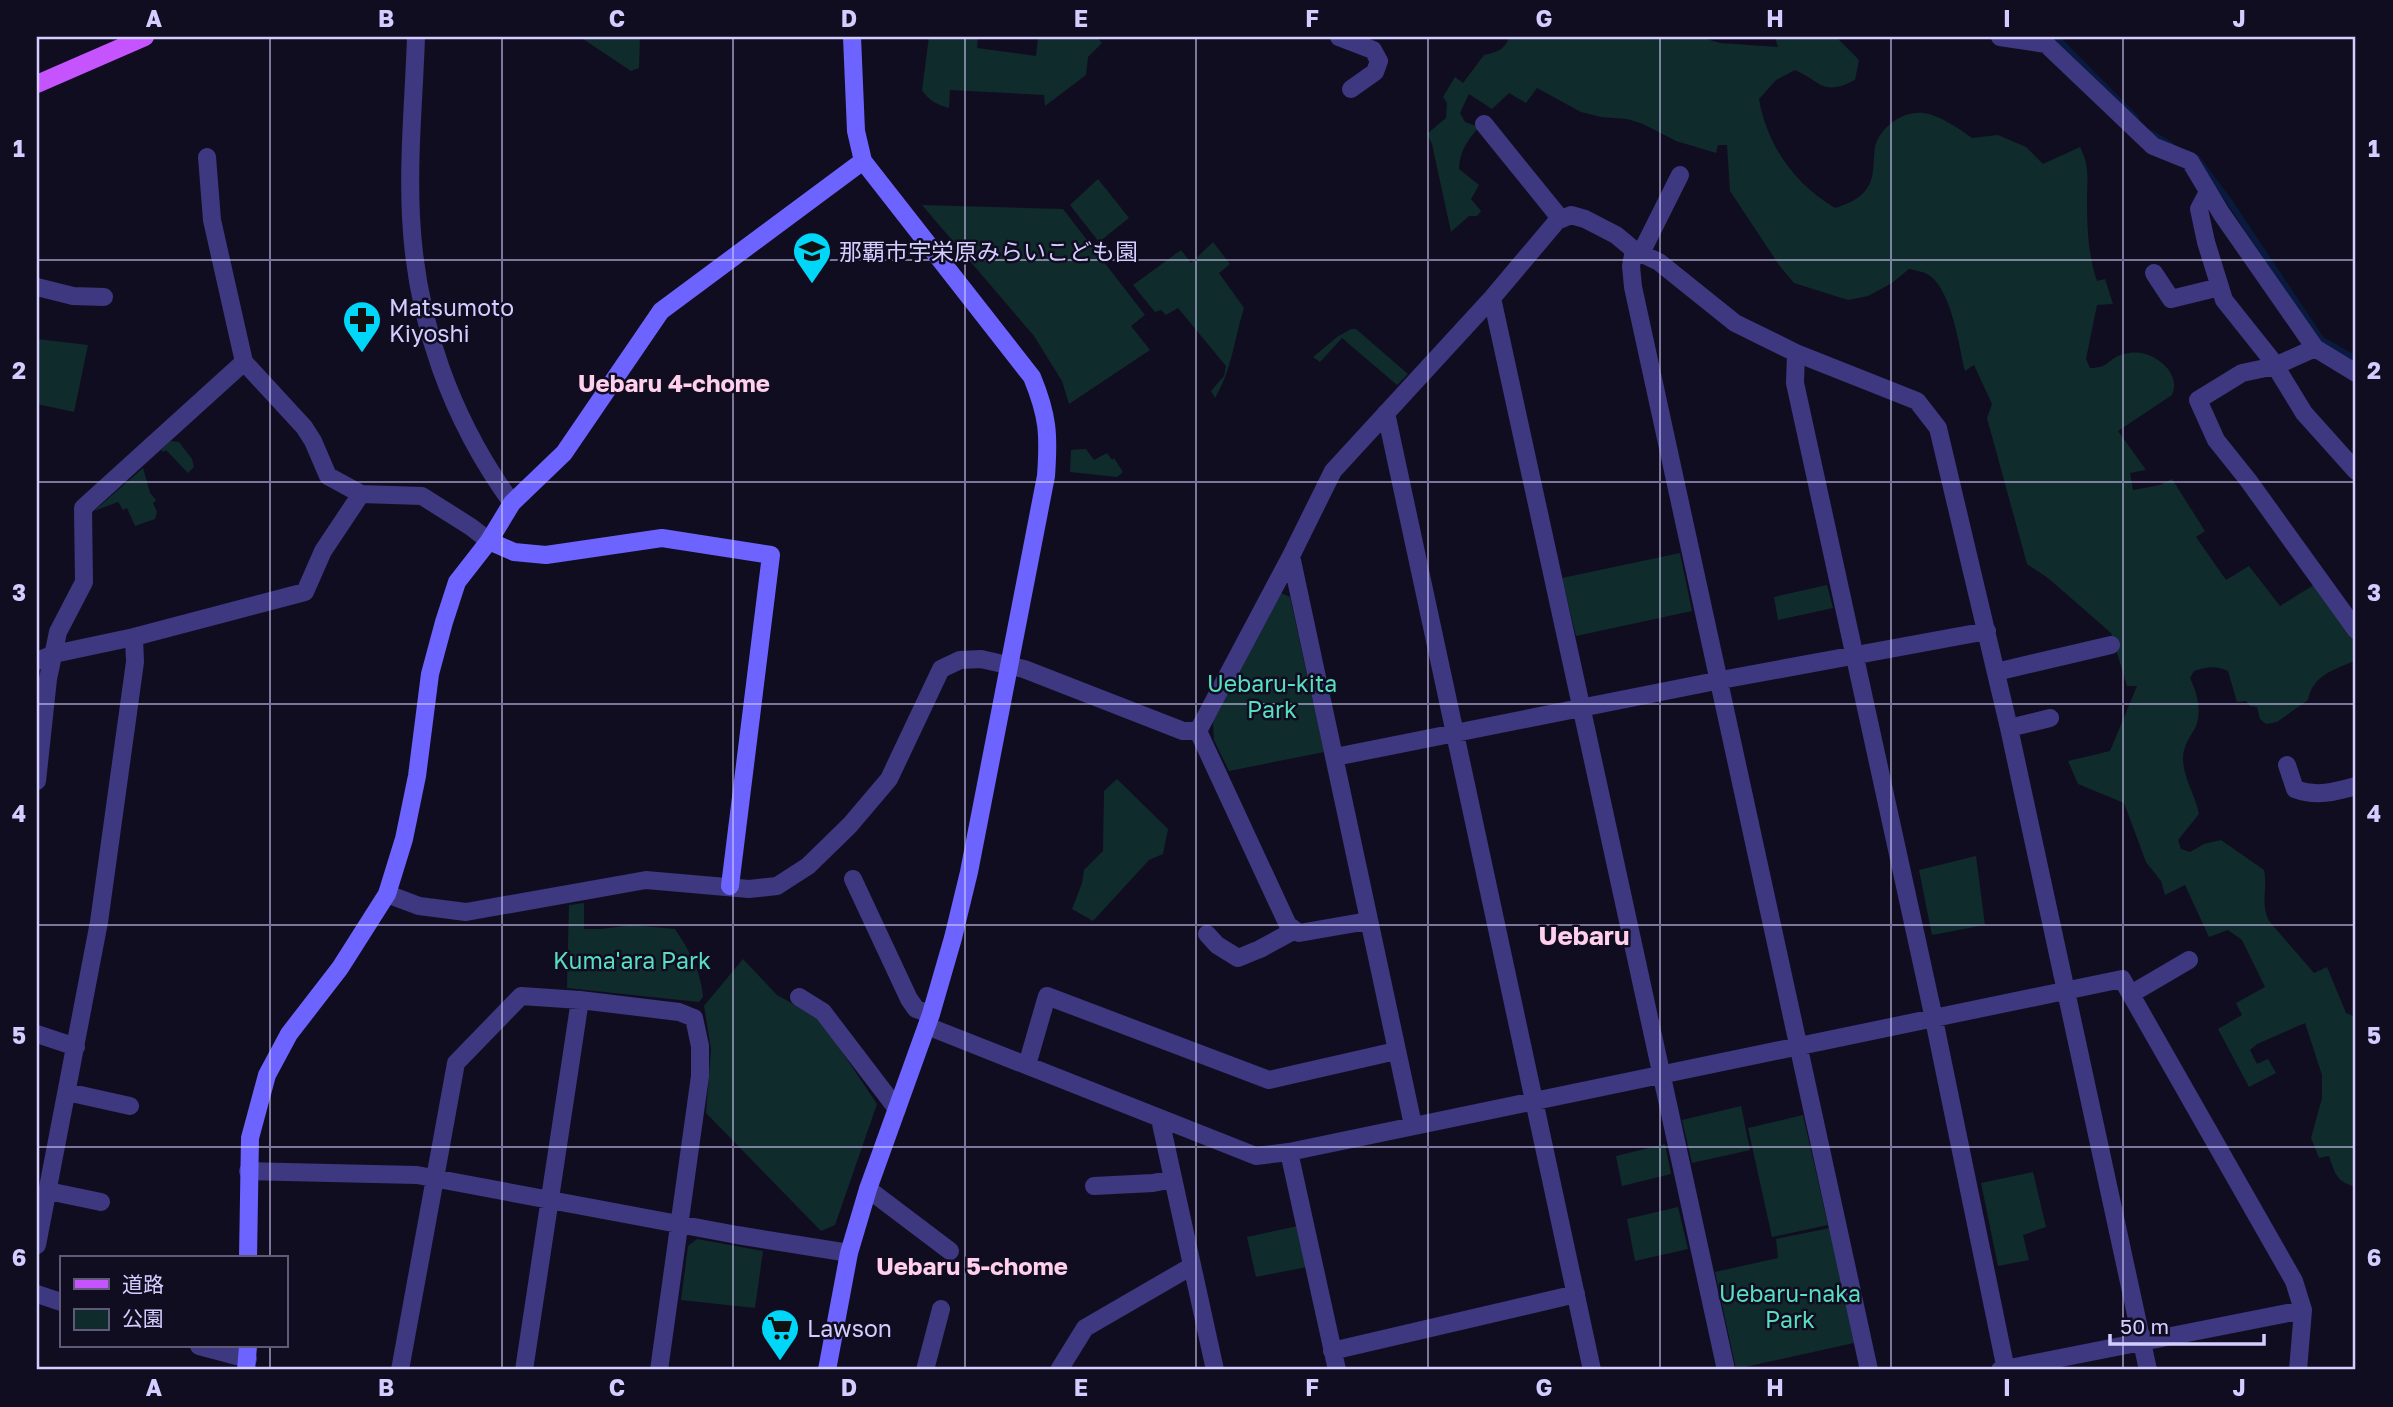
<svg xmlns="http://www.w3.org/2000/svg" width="2393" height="1407" viewBox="0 0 2393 1407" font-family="'Golos Text','Noto Sans JP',sans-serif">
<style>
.green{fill:#102b2b}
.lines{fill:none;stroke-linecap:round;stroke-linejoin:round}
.stream{stroke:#091a3e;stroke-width:6}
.street{stroke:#3d3880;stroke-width:18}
.secondary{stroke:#6d64ff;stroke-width:18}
.primary{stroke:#c554ff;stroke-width:18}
.grid{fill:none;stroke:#d4cdff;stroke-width:2;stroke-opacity:0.55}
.labels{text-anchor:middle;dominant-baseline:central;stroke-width:5;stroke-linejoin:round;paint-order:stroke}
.poi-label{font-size:23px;fill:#d4cdff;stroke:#110d21;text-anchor:start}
.park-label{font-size:23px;fill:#58dfc2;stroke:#110d21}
.neighbourhood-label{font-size:24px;font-weight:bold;fill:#ffcfec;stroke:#110d21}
.quarter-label{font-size:26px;font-weight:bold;fill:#ffcfec;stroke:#110d21}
.neatline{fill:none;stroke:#d4cdff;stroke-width:2.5}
.grid-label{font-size:23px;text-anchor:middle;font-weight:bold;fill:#d4cdff}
</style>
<rect width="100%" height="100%" fill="#110d21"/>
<path class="green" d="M580,37H640L639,68L631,71Z
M929,37H978L977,48L1036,56L1038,37H1097L1102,43L1088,57L1086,75L1045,106L1044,95L950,90L949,108C937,105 928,100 922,90Z
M1509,37H1700L1720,43L1778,47L1775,37H1836L1859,60L1855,80C1822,97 1821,81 1795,70L1776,80L1759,99C1767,145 1794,184 1835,208C1847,204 1863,198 1869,185C1875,174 1873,159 1875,147C1880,127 1903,110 1924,113C1941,116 1958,128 1972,138L1998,135L2026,147L2043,164L2080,147C2090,167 2087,178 2087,200C2087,228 2088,255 2097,281L2105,279L2113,304L2097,305L2086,359L2090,368C2111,368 2107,358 2124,354C2141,349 2157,356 2168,369C2174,377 2176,385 2172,395L2118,431L2146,470L2130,473L2133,490L2160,485L2172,479L2205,531L2196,537L2226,580L2249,566L2280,606L2317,583L2354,633L2356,639V660C2335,670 2313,674 2308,700L2277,722L2266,724L2260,719L2257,707L2250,706L2246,701L2237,702L2228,671C2215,665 2207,667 2194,671L2190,678C2197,693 2202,710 2196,726C2191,736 2184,744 2183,756C2182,776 2195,794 2199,814L2178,840L2181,849L2190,852L2204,844L2221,840L2264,870C2268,888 2260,904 2269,921L2314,973L2327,967L2346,1013L2356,1017V1187C2337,1182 2335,1174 2329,1156L2319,1158L2311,1138L2322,1098V1075L2305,1023L2257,1044L2250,1050L2257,1064L2268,1059L2276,1073L2249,1087L2218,1029L2242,1015L2236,1003L2265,987L2242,940L2228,930L2209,937L2185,885L2165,895L2161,881L2146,862L2124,803L2078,784L2068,761L2110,751L2137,686H2127L2111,633L2048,578L2027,564L1987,418L1992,404L1974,365L1965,371C1959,346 1951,284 1925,273C1920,271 1914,270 1909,269L1892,283L1868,296L1848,300L1794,283L1779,265L1730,191L1727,145H1718L1716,153L1676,141L1643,124L1627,119L1601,117L1581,112L1537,88L1526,103L1509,93L1492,109L1469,94L1460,113L1465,122L1479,127C1467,141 1460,150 1459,169L1479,185L1471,199L1481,211L1477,216H1469L1451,232L1432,144L1427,134L1446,118L1447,103L1443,97L1455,77L1463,83L1484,55C1497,52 1505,50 1509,37Z
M1098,179L1129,218L1099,242L1070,205Z
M922,205L1063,209L1145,315L1131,326L1150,350L1069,404L1062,381L1034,336Z
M1213,242L1230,264L1219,273L1244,308C1234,340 1232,369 1215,398L1211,391L1224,376L1226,366L1178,308L1166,315L1161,310L1155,312L1133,285L1181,250L1191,263Z
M1351,329H1356L1408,374L1397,385L1342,338L1320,362L1313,357L1337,337Z
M37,339L88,345L74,412L37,404Z
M170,441L179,442L192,459L194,467L188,473L166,450L163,452L161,450Z
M1086,449L1094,460L1107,453L1112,460L1114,458L1123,472L1117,477L1070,472L1071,450Z
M143,468L150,493L156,500L153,503L157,512L155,519L135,526L127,508L123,510L118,502L94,511Z
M1680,553L1692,611L1576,636L1562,578Z
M1827,585L1833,608L1778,620L1774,597Z
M1281,593L1290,597L1324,752L1229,771L1214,740L1213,722Z
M1117,779L1168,829L1163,854L1149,860L1093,921L1072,909L1082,883L1084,870L1103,851L1104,791Z
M1976,856L1985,925L1932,935L1919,870Z
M584,903V929H601L632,925L675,929C689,950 701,971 703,997L699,1002L567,988L569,905Z
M743,959L777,995L820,1019L877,1104L835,1225L821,1231L706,1113L711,1049L704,1006Z
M1741,1106L1750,1150L1692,1163L1682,1120Z
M1803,1115L1828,1225L1772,1237L1748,1128Z
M1665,1144L1671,1174L1622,1186L1616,1156Z
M2033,1172L2046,1227L2023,1235L2029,1260L1998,1266L1981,1183Z
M1678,1207L1688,1249L1635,1261L1627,1219Z
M1298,1226L1307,1267L1256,1277L1247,1237Z
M1830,1228L1854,1343L1736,1369L1715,1272L1778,1258L1776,1239Z
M697,1239L763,1251L755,1308L681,1300L688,1246Z"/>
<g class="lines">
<path class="stream" d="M2056,37L2136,118
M2151,133L2171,145
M2197,158L2229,201L2321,339L2356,359"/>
<path class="street" d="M416,37C414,97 408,157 411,217C416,321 451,419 512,503
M1339,37L1373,50L1379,61L1375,72L1351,89
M2000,37L2046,44L2153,146L2190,161L2221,213L2315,348L2356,373
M1484,124L1560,218
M2208,192L2199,209L2206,242L2224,300L2271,359L2304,413L2356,471
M1634,250L1631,266L1633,287L1869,1370
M1641,253L1680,175
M2154,273L2171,299L2220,287
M37,287L73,296L104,297
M1492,298L1726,1370
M2315,348L2275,366L2242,373L2198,400L2216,440L2248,480L2356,630
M1796,353L1795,383L1931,1005L2006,1370
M1386,413L1592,1370
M361,494L422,496L471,527L489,541
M1291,556L1413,1125
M37,661L54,654L134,637L305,592L323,551L361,494L328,476L313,441L304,427L244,362L212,220L207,157
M1996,672L2111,645
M2009,728L2050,718
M1335,757L1721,680L1987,631
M2287,765L2295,789C2316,797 2335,792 2356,786
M37,781L48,679L58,632L84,582L83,508L244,362
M853,879L909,999L916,1009L931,1014
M387,894L419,906L466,912L646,880L749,889L777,886L808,866L850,825L889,779L941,669L960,660L981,659L1024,669L1183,731H1198
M1368,921L1299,933L1288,925L1198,731L1291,556L1333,471L1492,298L1557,221L1571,215L1585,219L1616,235L1634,250L1659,262L1735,323L1796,353L1917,401L1938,428L2009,728L2148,1370
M1207,934L1217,945L1238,958L1260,949L1293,931
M2131,994L2189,960
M799,997L823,1012L897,1109
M927,1026L1256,1156L1289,1152L2122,979L2294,1281L2303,1310L2298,1370
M37,1034L76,1047
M1027,1065L1047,996L1269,1080L1396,1051
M67,1092L130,1106
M1160,1119L1215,1370
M1289,1152L1337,1370
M248,1171L417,1175L737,1235L849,1253
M1094,1186L1153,1183L1173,1179
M868,1189L950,1251
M48,1191L101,1202
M37,1245L99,922L135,662L134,637
M37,1294L61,1302
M199,1346L248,1359
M1332,1351L1576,1294
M400,1370L456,1063L521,996L580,1000L679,1012L694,1018L700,1046V1076L659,1370
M524,1370L580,1000
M925,1370L941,1309
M1059,1370L1085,1328L1192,1266
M2000,1370L2303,1310"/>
<path class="secondary" d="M489,541L514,552L546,555L662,538L771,555L730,886
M248,1258L250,1138L267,1075L289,1034L340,968L387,894L404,839L417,776L430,674L444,622L457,582L489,541L512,503L564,453L661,311L863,161
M246,1370L248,1346
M827,1370L849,1253L868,1189L931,1014L953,938L969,872L1046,476C1049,434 1048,416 1032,377L863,161L856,131L852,37"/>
<path class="primary" d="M37,84L145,37"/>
</g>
<path class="grid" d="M270,37V1258M502,37V1370M733,37V1370M965,37V1370M1196,37V1370M1428,37V1370M1660,37V1370M1891,37V1370M2123,37V1370M37,260H2356M37,482H2356M37,704H2356M37,925H2356M37,1147H2356M270,1346V1370"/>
<defs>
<symbol id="school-pin" viewBox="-11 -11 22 30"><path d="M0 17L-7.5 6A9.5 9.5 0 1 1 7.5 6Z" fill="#00d6f8" stroke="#110d21"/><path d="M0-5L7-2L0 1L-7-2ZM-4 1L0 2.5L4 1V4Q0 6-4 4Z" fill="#111"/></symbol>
<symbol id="pharmacy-pin" viewBox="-11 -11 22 30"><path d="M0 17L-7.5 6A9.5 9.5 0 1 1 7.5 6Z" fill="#00d6f8" stroke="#110d21"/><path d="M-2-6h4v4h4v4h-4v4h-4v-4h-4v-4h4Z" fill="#111"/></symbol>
<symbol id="supermarket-pin" viewBox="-11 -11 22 30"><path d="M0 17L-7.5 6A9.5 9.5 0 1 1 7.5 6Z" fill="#00d6f8" stroke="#110d21"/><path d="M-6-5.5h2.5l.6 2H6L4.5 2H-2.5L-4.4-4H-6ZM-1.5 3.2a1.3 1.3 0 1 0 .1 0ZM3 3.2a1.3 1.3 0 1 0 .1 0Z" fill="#111"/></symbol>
</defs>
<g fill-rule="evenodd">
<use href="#school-pin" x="790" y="229" width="44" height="60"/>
<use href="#pharmacy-pin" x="340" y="298" width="44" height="60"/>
<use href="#supermarket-pin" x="758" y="1306" width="44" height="60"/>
</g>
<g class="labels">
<g class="poi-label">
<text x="839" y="251">那覇市宇栄原みらいこども園</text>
<text x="389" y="307">Matsumoto<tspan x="389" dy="26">Kiyoshi</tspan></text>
<text x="807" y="1328">Lawson</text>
</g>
<g class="park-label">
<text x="1272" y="683">Uebaru-kita<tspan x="1272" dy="26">Park</tspan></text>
<text x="632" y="960">Kuma'ara Park</text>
<text x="1790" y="1293">Uebaru-naka<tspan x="1790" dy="26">Park</tspan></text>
</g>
<g class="neighbourhood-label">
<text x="674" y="382">Uebaru 4-chome</text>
<text x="972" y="1265">Uebaru 5-chome</text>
</g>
<g class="quarter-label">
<text x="1584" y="935">Uebaru</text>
</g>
</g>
<rect width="2393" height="1407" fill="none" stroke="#110d21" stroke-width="77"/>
<rect x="60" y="1256" width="228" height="91" fill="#110d21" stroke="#5f5a7a" stroke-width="2"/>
<rect x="74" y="1279" width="35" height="10" fill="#c554ff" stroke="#5f5a7a" stroke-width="2"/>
<text x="122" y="1292" font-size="21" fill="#d4cdff">道路</text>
<rect x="74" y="1309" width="35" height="21" fill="#102b2b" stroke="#5f5a7a" stroke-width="2"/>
<text x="122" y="1326" font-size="21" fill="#d4cdff">公園</text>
<path d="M2110 1334v10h154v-10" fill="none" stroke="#d4cdff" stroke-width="3.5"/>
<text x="2120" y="1334" font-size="21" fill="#d4cdff" stroke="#110d21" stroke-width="5" paint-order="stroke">50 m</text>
<rect x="38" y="38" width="2316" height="1330" class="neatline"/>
<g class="grid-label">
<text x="154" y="27">A</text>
<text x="386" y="27">B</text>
<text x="617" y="27">C</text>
<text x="849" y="27">D</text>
<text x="1081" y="27">E</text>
<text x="1312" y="27">F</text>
<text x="1544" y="27">G</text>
<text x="1775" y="27">H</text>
<text x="2007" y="27">I</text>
<text x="2239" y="27">J</text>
<text x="19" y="157">1</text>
<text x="2374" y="157">1</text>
<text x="19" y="379">2</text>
<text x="2374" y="379">2</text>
<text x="19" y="601">3</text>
<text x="2374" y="601">3</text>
<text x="19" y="822">4</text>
<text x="2374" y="822">4</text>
<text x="19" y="1044">5</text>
<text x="2374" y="1044">5</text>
<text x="19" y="1266">6</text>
<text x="2374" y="1266">6</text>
<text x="154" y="1396">A</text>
<text x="386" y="1396">B</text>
<text x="617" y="1396">C</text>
<text x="849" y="1396">D</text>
<text x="1081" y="1396">E</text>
<text x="1312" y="1396">F</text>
<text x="1544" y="1396">G</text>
<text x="1775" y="1396">H</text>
<text x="2007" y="1396">I</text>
<text x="2239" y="1396">J</text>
</g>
</svg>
